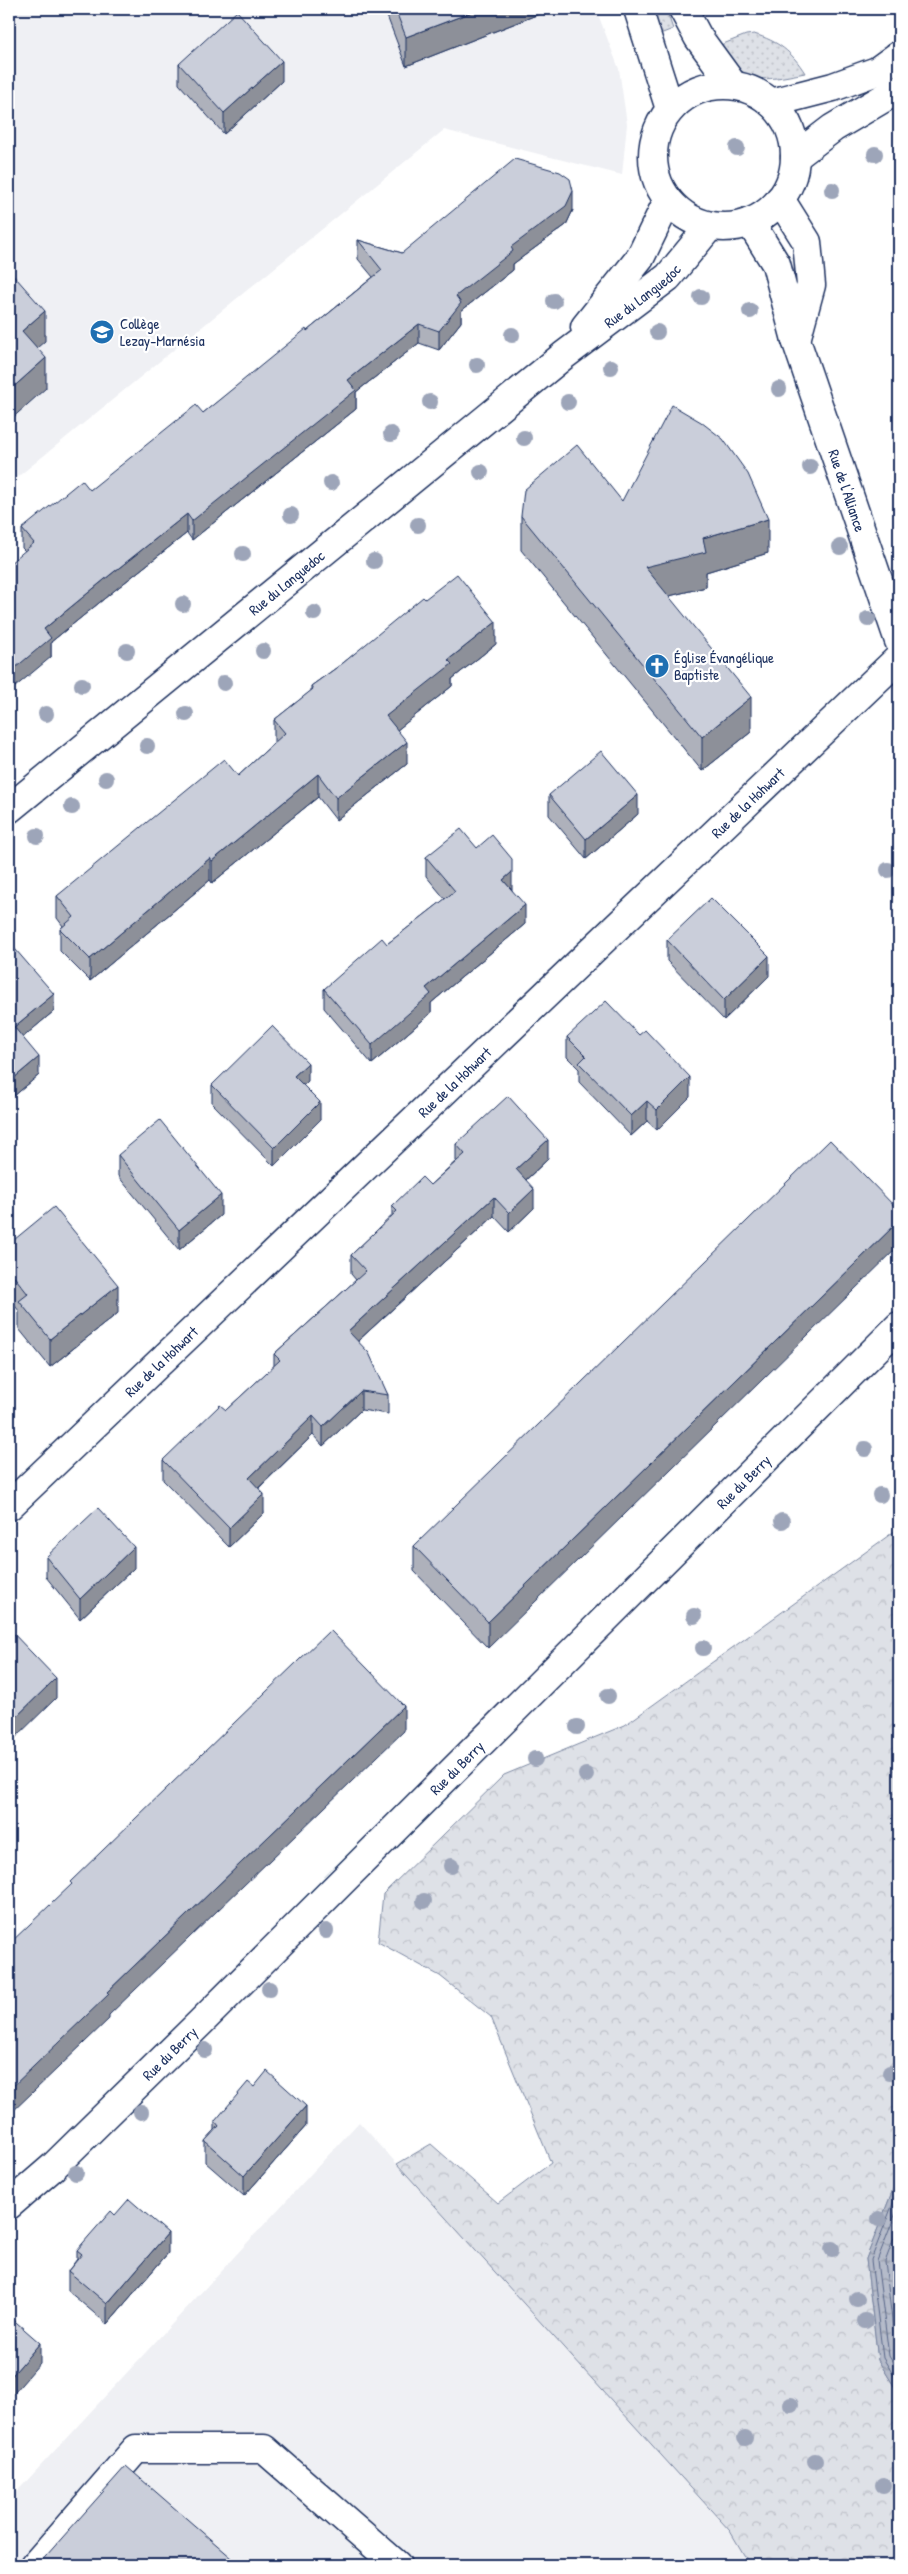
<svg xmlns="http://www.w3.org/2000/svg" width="908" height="2574" viewBox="0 0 908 2574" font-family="'Patrick Hand',sans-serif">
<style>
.built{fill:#eff0f4}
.grass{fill:url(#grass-dots);stroke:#7c88a2}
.forest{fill:url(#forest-crowns);stroke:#7c88a2}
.water{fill:url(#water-ripples);stroke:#77839f}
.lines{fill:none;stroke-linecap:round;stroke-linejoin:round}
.shore{stroke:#596789;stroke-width:1}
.minor-casing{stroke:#1b2f5e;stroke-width:31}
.minor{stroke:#fff;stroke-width:28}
.tree{fill:#9da5b9}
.wall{fill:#aeb1bb;stroke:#1b2f5e}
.shaded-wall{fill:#8d9099;stroke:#1b2f5e}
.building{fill:#caceda;stroke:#1b2f5e}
.labels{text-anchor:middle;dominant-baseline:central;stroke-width:4.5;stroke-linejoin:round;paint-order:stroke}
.street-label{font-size:15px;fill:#1b2f5e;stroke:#fff}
.poi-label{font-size:15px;fill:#1b2f5e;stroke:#fff;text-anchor:start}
</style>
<defs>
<pattern id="grass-dots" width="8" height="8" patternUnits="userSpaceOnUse" patternTransform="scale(1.25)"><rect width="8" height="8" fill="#dee1e7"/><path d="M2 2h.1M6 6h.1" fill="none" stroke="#bec1c9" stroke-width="1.8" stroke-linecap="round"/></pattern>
<pattern id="forest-crowns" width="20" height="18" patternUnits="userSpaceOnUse" patternTransform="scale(1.25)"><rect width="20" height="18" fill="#dee1e7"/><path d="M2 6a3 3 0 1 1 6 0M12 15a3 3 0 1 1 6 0" fill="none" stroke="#bec1c9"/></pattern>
<pattern id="water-ripples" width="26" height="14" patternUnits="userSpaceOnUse" patternTransform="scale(1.25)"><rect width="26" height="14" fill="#b5bbca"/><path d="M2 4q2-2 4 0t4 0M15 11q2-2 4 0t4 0" fill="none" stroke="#9298a7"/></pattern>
</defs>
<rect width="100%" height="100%" fill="#fff"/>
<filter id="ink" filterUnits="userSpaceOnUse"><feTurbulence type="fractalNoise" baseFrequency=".02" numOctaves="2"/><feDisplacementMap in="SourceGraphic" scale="10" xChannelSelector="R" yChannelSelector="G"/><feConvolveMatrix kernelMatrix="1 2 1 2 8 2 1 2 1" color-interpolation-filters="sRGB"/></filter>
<g filter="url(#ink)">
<path class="built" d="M9,9H596L619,69L627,124L622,175L444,130L9,484Z
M359,2122L730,2531L750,2565H9V2500Z"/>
<path class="grass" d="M648,9H666L673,29L660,34Z
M754,34C778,41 792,52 805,73C759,82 747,85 718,46L746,35Z"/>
<path class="forest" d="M899,1528V2174L866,2259L878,2360L899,2394V2565H750L730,2531L397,2164L431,2144L498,2203L551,2163L491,2017L440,1976L378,1942L383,1894L504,1775L625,1725Z"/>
<path class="water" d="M899,2174V2394L878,2360L866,2259Z"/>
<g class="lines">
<path class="shore" d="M899,2188L871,2260L883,2358L899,2384
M899,2205L877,2261L889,2356L899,2373
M899,2225L885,2262L896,2353L899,2359"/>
<defs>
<g id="minor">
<path d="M638,9L670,109"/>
<path d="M683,9L698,37L733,85"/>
<circle cx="724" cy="156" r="71"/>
<path d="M771,103L833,87L877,71L899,55"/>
<path d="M795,157L833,128L899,89"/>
<path d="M750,222L776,264L796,340L811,285L807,242L780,199"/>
<path d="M585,327L640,258L668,200"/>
<path id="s1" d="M796,340L899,641"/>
<path id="s2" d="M9,809L563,356L668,277L710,226"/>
<path id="s3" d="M9,1506L899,658"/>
<path id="s4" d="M9,2205L53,2167L201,2022L899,1326"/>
<path d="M35,2565L136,2449H264L397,2565"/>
</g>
</defs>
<use href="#minor" class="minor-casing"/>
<use href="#minor" class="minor"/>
</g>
<g class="tree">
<circle cx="737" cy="148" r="8"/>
<circle cx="875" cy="154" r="8"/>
<circle cx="832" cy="190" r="8"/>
<circle cx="701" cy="297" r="8"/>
<circle cx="554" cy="301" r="8"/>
<circle cx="750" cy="311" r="8"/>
<circle cx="657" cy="332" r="8"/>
<circle cx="512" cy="335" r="8"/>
<circle cx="477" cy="365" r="8"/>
<circle cx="611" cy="367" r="8"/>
<circle cx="779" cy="389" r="8"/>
<circle cx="430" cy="402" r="8"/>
<circle cx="568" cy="402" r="8"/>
<circle cx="391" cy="434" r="8"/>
<circle cx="524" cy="438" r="8"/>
<circle cx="810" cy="467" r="8"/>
<circle cx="481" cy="472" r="8"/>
<circle cx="331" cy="483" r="8"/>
<circle cx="291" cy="515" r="8"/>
<circle cx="418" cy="525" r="8"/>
<circle cx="840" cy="547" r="8"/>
<circle cx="243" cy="554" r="8"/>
<circle cx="374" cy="561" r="8"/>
<circle cx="183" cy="604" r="8"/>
<circle cx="314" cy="613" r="8"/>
<circle cx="868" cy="619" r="8"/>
<circle cx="127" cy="651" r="8"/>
<circle cx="263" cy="651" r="8"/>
<circle cx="224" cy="683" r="8"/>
<circle cx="82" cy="685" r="8"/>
<circle cx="46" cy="714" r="8"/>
<circle cx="186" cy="714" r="8"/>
<circle cx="147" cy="746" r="8"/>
<circle cx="106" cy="779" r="8"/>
<circle cx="72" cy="807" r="8"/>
<circle cx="37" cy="836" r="8"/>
<circle cx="888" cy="870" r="8"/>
<circle cx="865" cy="1449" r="8"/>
<circle cx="880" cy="1495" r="8"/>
<circle cx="782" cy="1521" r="8"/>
<circle cx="694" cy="1616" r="8"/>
<circle cx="703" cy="1648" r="8"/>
<circle cx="608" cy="1696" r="8"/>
<circle cx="577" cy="1727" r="8"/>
<circle cx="535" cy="1759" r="8"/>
<circle cx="586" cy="1775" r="8"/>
<circle cx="451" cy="1866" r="8"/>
<circle cx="424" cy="1901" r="8"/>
<circle cx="326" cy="1931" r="8"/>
<circle cx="269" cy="1989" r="8"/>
<circle cx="205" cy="2050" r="8"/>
<circle cx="890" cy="2073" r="8"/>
<circle cx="141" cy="2112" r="8"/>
<circle cx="76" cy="2173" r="8"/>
<circle cx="879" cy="2219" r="8"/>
<circle cx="832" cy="2249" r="8"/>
<circle cx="857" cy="2299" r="8"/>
<circle cx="865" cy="2321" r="8"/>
<circle cx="791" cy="2405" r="8"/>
<circle cx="745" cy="2438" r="8"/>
<circle cx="815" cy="2461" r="8"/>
<circle cx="883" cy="2485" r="8"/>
</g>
<path class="wall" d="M387,9H544V12L406,66L387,16Z
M179,64L282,81L224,134L179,84Z
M573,210L566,225L513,264V270L461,311V322L439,350L419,343L356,392V409L192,540L187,533L110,594L51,642V657L25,551L22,548V529L90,490L203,413L307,331L373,277L358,259V240L402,253Z
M622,501L768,553L706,572V587L669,596L751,732L702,771L521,550V516Z
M425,599L496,644L452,679V686L397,730L407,764L336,820L318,797L212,883L210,880L90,981L60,951V929L63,926L57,918V896L238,776L274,743V720L311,691V686L343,663Z
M549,795L638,814L586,859L549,815Z
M426,857L512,890L525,924L431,1003V1013L372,1064L324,1008V989L387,944L445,899L426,876Z
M667,940L769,976L724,1020L667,961Z
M9,942L54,1011L23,1037L39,1075L14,1096L12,1093L9,1096Z
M567,1037L690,1097L657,1130L647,1121L631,1136L579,1082V1069L567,1057Z
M308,1081L303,1085L320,1120L274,1166L212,1103V1085Z
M456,1144L548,1159L526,1180L534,1208L509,1232L494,1216L358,1341L388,1395V1414L361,1410L323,1446L313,1435L259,1488L264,1513L229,1547L163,1480V1460L226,1410L274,1366V1354L356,1280L351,1274V1255L392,1216V1206L430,1185L456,1161Z
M118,1155L221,1215L179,1250L118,1176Z
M899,1211L488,1648L414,1571V1546Z
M9,1244L118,1313L50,1367L19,1329V1311L9,1298Z
M46,1557L134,1568L80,1619L46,1577Z
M254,2087L306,2126L244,2196L205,2162V2141L215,2130V2121Z
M115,2215L168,2253L107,2324L68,2291V2271L77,2259V2250Z"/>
<path class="shaded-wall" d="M480,9H544V12L406,66V37Z
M282,61V81L224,134V113Z
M573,191V210L566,225L513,264V270L461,311V322L439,350V331L456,296Z
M45,311V341L22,361V331Z
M419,324V343L356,392V409L192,540V521L348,380Z
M46,358V388L9,421V391Z
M187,514V533L110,594L51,642V657L9,692V673L44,629L110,575Z
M768,519V553L706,572V587L645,602V567L703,538Z
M496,622V644L452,679V686L386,739V716L448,660Z
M751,697V732L702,771V737Z
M407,742V764L336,820V798Z
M318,774V797L212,883V861Z
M638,795V814L586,859V839Z
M210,858V880L90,981V959Z
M512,872V891L503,880Z
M525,905V924L431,1003V1013L372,1064V1045L426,988Z
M769,956V976L724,1020V1000Z
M54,994V1011L14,1045V1027Z
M39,1057V1075L14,1096V1078Z
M308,1063V1081L294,1094V1076Z
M12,1075V1093L9,1096V1078Z
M690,1077V1097L657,1130V1110Z
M647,1101V1121L631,1136V1116Z
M320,1102V1120L274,1166V1148Z
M548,1140V1159L516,1189V1169Z
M534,1189V1208L509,1232V1213Z
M221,1195V1215L179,1250V1230Z
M494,1197V1216L348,1350V1331Z
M899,1221V1246L488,1648V1622Z
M118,1285V1313L50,1367V1339Z
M361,1391V1410L323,1446V1427Z
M313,1416V1435L249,1497V1478Z
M264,1494V1513L229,1547V1528Z
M134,1547V1568L80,1619V1599Z
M56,1678V1698L9,1744V1724Z
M404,1706V1731L109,2015V2019L9,2115V2090L107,1992Z
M306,2106V2126L244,2196V2176Z
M168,2233V2253L107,2324V2304Z
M40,2343V2363L9,2399V2379Z"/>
<path class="building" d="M395,9H480L406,37Z
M237,11L282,61L224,113L179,64Z
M515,159L560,172L570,179L573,191L566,206L511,247L513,251L456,296L461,303L439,331L419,324L348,380L356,390L192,521L187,514L110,575L44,629L51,638L9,673V564L34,543L22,529L82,480L90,490L196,405L203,413L306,329L307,331L382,270L358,240L402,253Z
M9,270L45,311L22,331L46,358L9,391Z
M672,405L701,422L723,439L748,474L768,519L703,538L706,552L645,567L751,697L702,737L521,516L524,490L577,445L622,501Z
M457,574L496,622L448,660L452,664L386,716L407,742L336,798L318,774L212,861L210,858L90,959L60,929L74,917L57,896L224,759L238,776L285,733L274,720L313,689L311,686L343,663L423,597L425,599Z
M601,751L638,795L586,839L549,795Z
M461,829L477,848L492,835L512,859V872L503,880L525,905L426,988L431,994L372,1045L324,989L382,938L387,944L455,891L426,857Z
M711,898L769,956L724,1000L667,940Z
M9,942L54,994L14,1027L39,1057L14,1078L12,1075L9,1078Z
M606,1001L639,1035L645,1030L690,1077L657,1110L647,1101L631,1116L579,1063L586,1056L567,1037Z
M272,1026L308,1063L294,1076L320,1102L274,1148L212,1085Z
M508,1096L548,1140L516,1169L534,1189L509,1213L494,1197L348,1331L369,1353L388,1395L361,1391L323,1427L313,1416L249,1478L264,1494L229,1528L163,1460L220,1405L226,1410L280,1360L274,1354L366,1271L351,1255L397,1211L392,1206L422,1177L430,1185L465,1154L456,1144Z
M160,1120L221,1195L179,1230L118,1155Z
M830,1140L899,1211V1221L488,1622L414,1546Z
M54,1207L118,1285L50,1339L19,1301L28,1294L9,1270V1244Z
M98,1508L134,1547L80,1599L46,1557Z
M9,1629L56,1678L9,1724Z
M330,1630L404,1706L107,1992L109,1994L9,2090V1944L72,1884L70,1882Z
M267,2071L306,2106L244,2176L205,2141L219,2126L215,2121L248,2082L254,2087Z
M129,2199L168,2233L107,2304L68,2271L82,2254L77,2250L89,2236L111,2211L115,2215Z
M9,2316L40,2343L9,2379Z
M126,2466L240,2565H38Z"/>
</g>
<defs>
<symbol id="school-disc" viewBox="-11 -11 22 22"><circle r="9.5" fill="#1f6fb2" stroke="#fff"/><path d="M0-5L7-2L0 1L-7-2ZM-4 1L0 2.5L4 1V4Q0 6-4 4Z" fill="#fff"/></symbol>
<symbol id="church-disc" viewBox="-11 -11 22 22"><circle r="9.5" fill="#1f6fb2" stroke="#fff"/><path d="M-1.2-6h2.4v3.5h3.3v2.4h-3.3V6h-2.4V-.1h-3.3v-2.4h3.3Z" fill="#fff"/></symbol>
</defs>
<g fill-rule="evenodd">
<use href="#school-disc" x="88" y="318" width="28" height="28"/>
<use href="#church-disc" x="643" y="652" width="28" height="28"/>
</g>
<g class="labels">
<g class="street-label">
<text stroke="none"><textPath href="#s2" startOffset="815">Rue du Languedoc</textPath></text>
<text stroke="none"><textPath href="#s1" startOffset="159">Rue de l'Alliance</textPath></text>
<text stroke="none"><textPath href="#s2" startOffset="358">Rue du Languedoc</textPath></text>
<text stroke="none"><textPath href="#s3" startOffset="1020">Rue de la Hohwart</textPath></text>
<text stroke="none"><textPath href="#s3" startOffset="615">Rue de la Hohwart</textPath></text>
<text stroke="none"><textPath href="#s3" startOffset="210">Rue de la Hohwart</textPath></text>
<text stroke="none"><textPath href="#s4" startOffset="1031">Rue du Berry</textPath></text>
<text stroke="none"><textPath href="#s4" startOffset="626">Rue du Berry</textPath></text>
<text stroke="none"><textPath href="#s4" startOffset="221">Rue du Berry</textPath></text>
</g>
<g class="poi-label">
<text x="120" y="323">Collège<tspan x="120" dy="17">Lezay-Marnésia</tspan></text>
<text x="674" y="657">Église Évangélique<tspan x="674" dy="17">Baptiste</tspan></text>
</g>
</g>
<rect width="908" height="2574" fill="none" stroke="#fff" stroke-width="30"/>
<rect x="15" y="15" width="878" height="2544" fill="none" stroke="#1b2f5e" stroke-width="2" filter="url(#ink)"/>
</svg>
